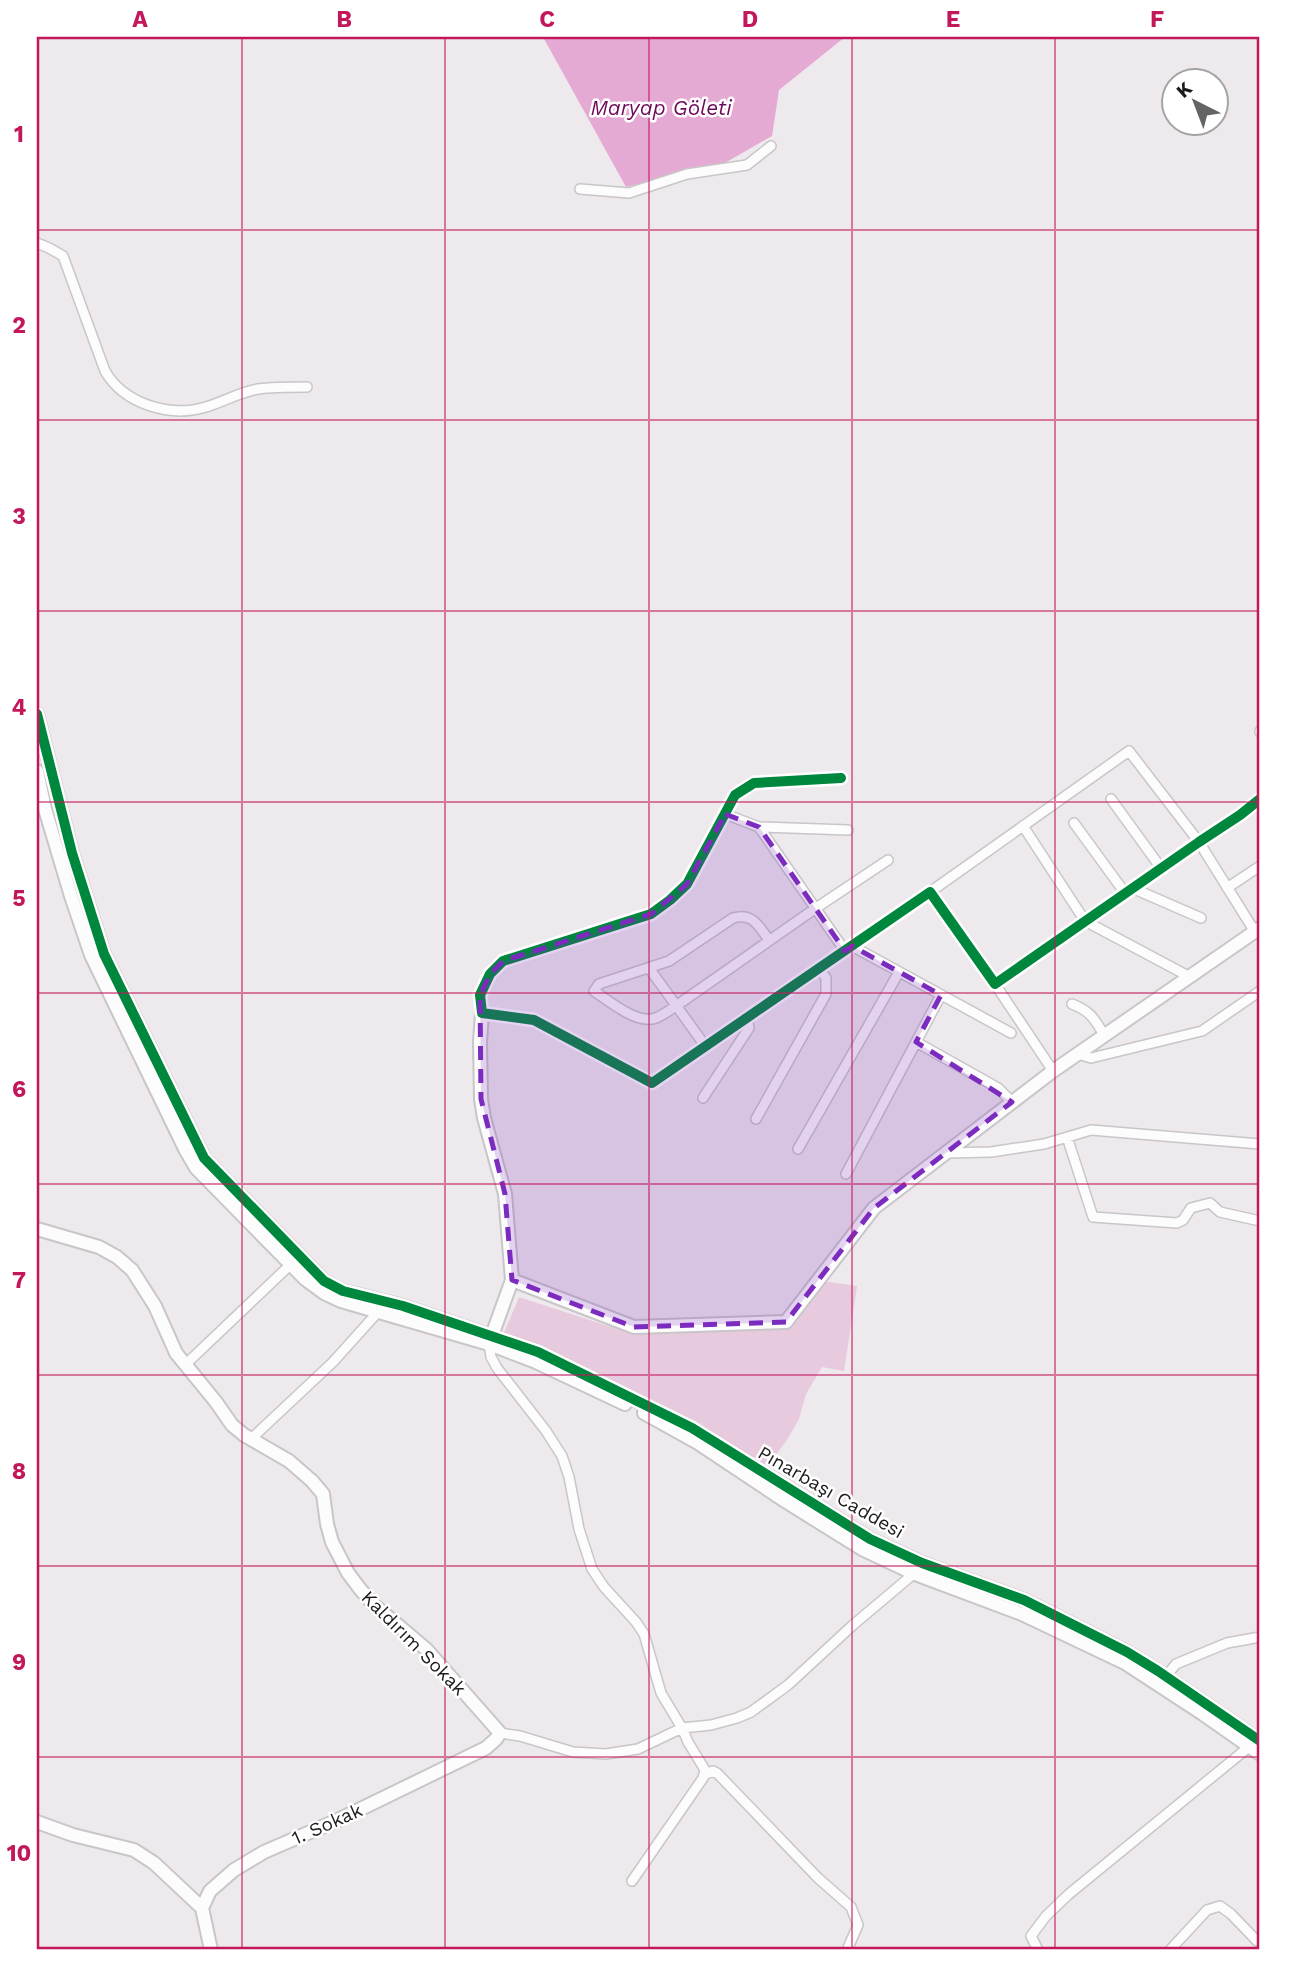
<svg xmlns="http://www.w3.org/2000/svg" width="1297" height="1987" viewBox="0 0 1297 1987" font-family="'Work Sans',sans-serif">
<style>
.green{fill:#e8cadf}
.water{fill:#e5aad4}
.lines{fill:none;stroke-linecap:round;stroke-linejoin:round}
.street-casing{stroke:#c8c6c8;stroke-width:12}
.secondary-casing{stroke:#c8c6c8;stroke-width:16}
.street{stroke:#fcfcfc;stroke-width:9}
.secondary{stroke:#fcfcfc;stroke-width:12}
.cycleway-casing{stroke:#fff;stroke-width:15}
.cycleway{stroke:#00873e;stroke-width:10}
.marked{fill:#7b2cbf;fill-opacity:0.2;stroke:#7b2cbf;stroke-width:5;stroke-dasharray:14 9;stroke-linejoin:round}
.grid{fill:none;stroke:#c2185b;stroke-width:2;stroke-opacity:0.55}
.labels{text-anchor:middle;dominant-baseline:central;stroke-width:5;stroke-linejoin:round;paint-order:stroke}
.street-label{font-size:19px;fill:#1d1b1c;stroke:#fff}
.water-label{font-size:21px;font-style:italic;fill:#6f095b;stroke:#fff}
.neatline{fill:none;stroke:#c2185b;stroke-width:2.5}
.grid-label{font-size:23px;text-anchor:middle;font-weight:bold;fill:#c2185b}
</style>
<rect width="100%" height="100%" fill="#eee9ec"/>
<path class="green" d="M829,1282L857,1286L844,1371L822,1367L806,1394L799,1419L787,1440L765,1469L700,1423L595,1371L537,1345L504,1333L519,1297L614,1328L649,1334L756,1330C763,1328 771,1327 777,1321C798,1302 793,1284 829,1282Z"/>
<path class="water" d="M543,37H845L779,90L772,136L723,164L626,187Z"/>
<g class="lines">
<defs>
<path id="street" d="M580,189L629,193L687,174L747,165L771,146
M37,243L49,248L63,256L105,371C124,404 170,418 206,407C223,402 240,392 258,389C273,387 291,387 307,387
M1260,731V732
M841,778L754,783L735,795L687,884L670,900L651,914L503,961L490,974L480,995L482,1013L534,1020L652,1083L930,892L995,984L1199,842L1240,815L1260,799
M1111,799L1161,868
M725,814L759,827L845,951
M1074,823L1125,893
M1023,826L1085,921L1190,977
M759,827L848,830
M1132,888L1201,918
M1227,888L1260,866
M930,892L1129,751L1199,842L1255,932
M769,940C759,927 753,912 733,918L669,961L599,984L594,991C609,1001 637,1025 656,1018C663,1015 670,1010 676,1006L816,908L888,860
M852,946L1011,1033
M649,968L706,1047
M995,984L1053,1071
M1072,1004C1092,1012 1094,1019 1105,1036
M916,1042L998,1088L1012,1102
M1078,1054L1091,1058L1202,1031L1260,991
M703,1098L749,1028L747,1018
M756,1119L826,994V978L819,968
M1067,1137L1093,1217L1177,1223L1183,1220L1191,1208L1210,1203L1220,1212L1260,1221
M798,1149L899,972
M946,1153L991,1152L1044,1144L1091,1130L1260,1144
M846,1174L941,995
M489,1344L491,1357L497,1368L546,1431L562,1456L569,1477L579,1529L592,1569L604,1587L636,1622L644,1634L661,1693L682,1728L688,1742L705,1770L703,1778L632,1881
M186,1364L290,1265
M251,1439L333,1362L378,1312L379,1308
M1163,1680L1176,1664L1227,1643L1260,1637
M500,1733L520,1736L573,1752L606,1754L638,1749L682,1728L711,1725L737,1718L751,1712L788,1685L853,1625L917,1571
M706,1774L713,1771L717,1773L818,1878L851,1907L858,1925L847,1950
M1038,1950L1031,1936L1046,1916L1069,1894L1250,1746
M1170,1950L1207,1910L1220,1906L1231,1914L1257,1941H1260"/>
<path id="secondary" d="M37,714L72,853L104,954L204,1158L324,1281L343,1291L403,1306L538,1352L692,1428L870,1539L922,1563L1024,1600L1127,1652L1158,1671L1260,1741
M37,771L45,809L71,896L91,955L185,1149L196,1168L305,1279L324,1293L341,1301L489,1344L536,1362L625,1404
M482,1013L480,1042L481,1099L484,1118L505,1194L512,1280L490,1341
M37,1229L99,1247L117,1257L132,1270L155,1306L176,1353L216,1402L232,1425L244,1435L289,1461L312,1481L323,1494L327,1524L332,1542L348,1573L360,1589L374,1605L426,1649L500,1733L496,1739L486,1748L338,1820L264,1852L234,1870L210,1891L202,1908L211,1950
M512,1280L634,1327L786,1322L874,1208L1053,1071L1260,928
M644,1413L698,1443L785,1501L862,1549L915,1574L1022,1614L1125,1663L1203,1714L1260,1754
M37,1822L73,1835L134,1850L154,1863L202,1908"/>
</defs>
<use href="#street" class="street-casing"/>
<use href="#secondary" class="secondary-casing"/>
<use href="#street" class="street"/>
<use href="#secondary" class="secondary"/>
<defs>
<path id="cycleway" d="M37,714L72,853L104,954L204,1158L324,1281L343,1291L403,1306L538,1352L692,1428L870,1539L922,1563L1024,1600L1127,1652L1158,1671L1260,1741
M841,778L754,783L735,795L687,884L670,900L651,914L503,961L490,974L480,995L482,1013L534,1020L652,1083L930,892L995,984L1199,842L1240,815L1260,799"/>
</defs>
<use href="#cycleway" class="cycleway-casing"/>
<use href="#cycleway" class="cycleway"/>
</g>
<path class="marked" d="M725,814L759,827L845,951L852,946L941,995L916,1042L1012,1102L874,1208L786,1322L634,1327L512,1280L505,1194L481,1099L480,995L490,974L503,961L651,914L687,884Z"/>
<path class="grid" d="M242,37V1950M445,37V1950M649,37V1950M852,37V1950M1055,37V1950M37,230H1260M37,420H1260M37,611H1260M37,802H1260M37,993H1260M37,1184H1260M37,1375H1260M37,1566H1260M37,1757H1260"/>
<g class="labels">
<g class="street-label">
<text transform="translate(831 1492) rotate(30)">Pınarbaşı Caddesi</text>
<text transform="translate(414 1643) rotate(45)">Kaldırım Sokak</text>
<text transform="translate(327 1824) rotate(-24)">1. Sokak</text>
</g>
<g class="water-label">
<text x="661" y="107">Maryap Göleti</text>
</g>
</g>
<rect width="1297" height="1987" fill="none" stroke="#ffffff" stroke-width="77"/>
<g transform="translate(1195 102) rotate(318)"><circle r="33" fill="#ffffff" stroke="#a5a4a4" stroke-width="2"/>
<path d="M0-5L12 26L0 18L-12 26Z" fill="#666365"/>
<text y="-10" font-size="19" font-weight="bold" text-anchor="middle" fill="#1d1b1c">K</text>
</g>
<rect x="38" y="38" width="1220" height="1910" class="neatline"/>
<g class="grid-label">
<text x="140" y="27">A</text>
<text x="344" y="27">B</text>
<text x="547" y="27">C</text>
<text x="750" y="27">D</text>
<text x="953" y="27">E</text>
<text x="1157" y="27">F</text>
<text x="19" y="142">1</text>
<text x="19" y="333">2</text>
<text x="19" y="524">3</text>
<text x="19" y="715">4</text>
<text x="19" y="906">5</text>
<text x="19" y="1097">6</text>
<text x="19" y="1288">7</text>
<text x="19" y="1479">8</text>
<text x="19" y="1670">9</text>
<text x="19" y="1861">10</text>
</g>
</svg>
